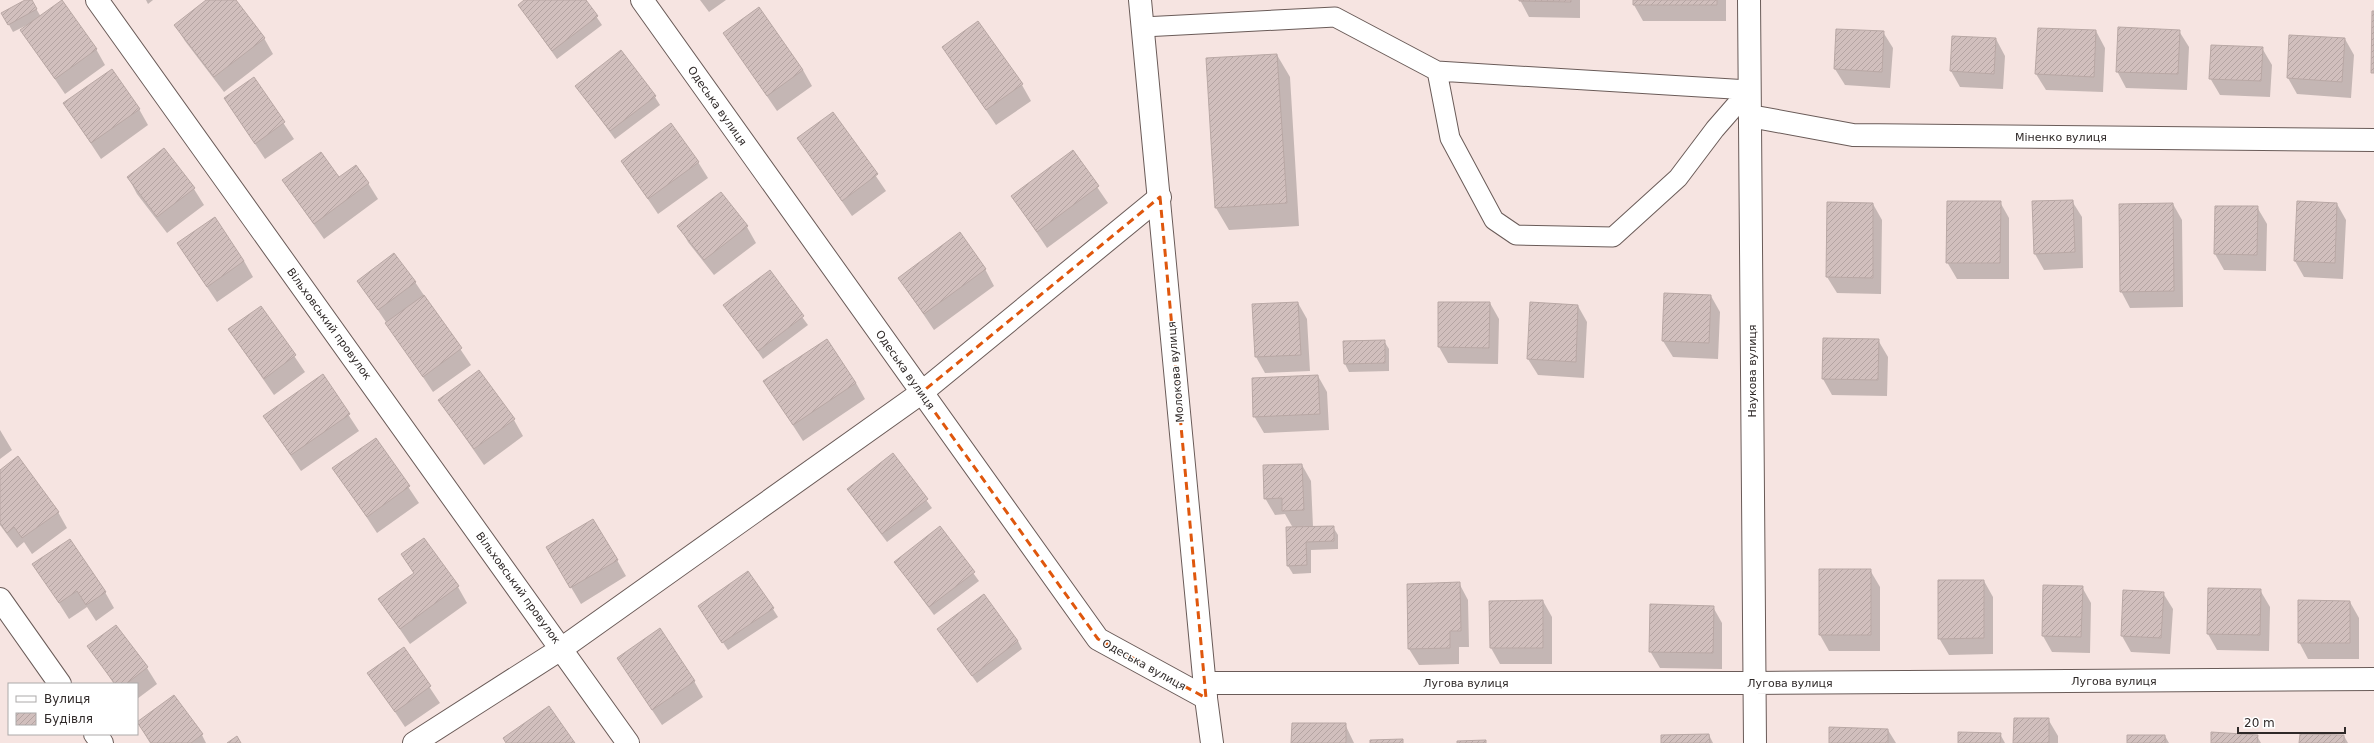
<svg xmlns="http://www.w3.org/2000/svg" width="2374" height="743" viewBox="0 0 2374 743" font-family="'DejaVu Sans',sans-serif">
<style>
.shadow{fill:#0003}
.building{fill:url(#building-hatch);stroke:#b9a8a5}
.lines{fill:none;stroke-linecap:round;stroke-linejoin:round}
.lane-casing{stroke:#6a5b58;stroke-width:21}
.street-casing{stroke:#6a5b58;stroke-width:24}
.secondary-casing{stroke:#6a5b58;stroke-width:24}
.lane{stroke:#fff;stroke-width:19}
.street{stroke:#fff;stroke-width:22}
.secondary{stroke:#fff;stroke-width:22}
.marked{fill:none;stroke:#df570d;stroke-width:3;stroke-dasharray:8 5;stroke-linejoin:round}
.labels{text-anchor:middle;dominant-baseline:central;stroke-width:3;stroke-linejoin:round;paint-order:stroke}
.street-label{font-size:11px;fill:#2f2928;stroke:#fff}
</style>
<defs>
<pattern id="building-hatch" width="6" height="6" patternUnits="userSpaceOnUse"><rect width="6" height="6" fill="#d1bfbd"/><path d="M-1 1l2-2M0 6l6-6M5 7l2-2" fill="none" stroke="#b4a4a2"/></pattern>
</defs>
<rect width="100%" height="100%" fill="#f6e4e1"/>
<path class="shadow" d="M27,0H31L41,17L96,49L105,65L65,94L22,31L29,24L13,32L3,14Z
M146,0H153L148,4Z
M208,0H235L264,38L273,54L224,92L185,41L175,25Z
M526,0H585L602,25L557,59L519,5Z
M700,0H726L709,12Z
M1520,0H1580V18L1529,17Z
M1634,0H1726V21H1643L1634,5Z
M2096,31L2105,48L2103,92L2046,90L2036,74Z
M2179,31L2189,47L2187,90L2126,88L2117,71Z
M1883,32L1893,48L1890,88L1845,85L1835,69Z
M724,33L803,70L812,86L777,111Z
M2290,36L2345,39L2354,55L2351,98L2297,94L2288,78Z
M1996,39L2005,56L2003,89L1960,87L1951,71Z
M943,47L1022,85L1031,101L996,125Z
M2262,48L2272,65L2270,97L2220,95L2210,78Z
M1277,55L1290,77L1299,226L1229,230L1216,208Z
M254,79L294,139L265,159L225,99Z
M576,86L655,97L660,105L615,139Z
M64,103L139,109L148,125L101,159Z
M833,113L886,191L852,216L798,138Z
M164,149L194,189L204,205L167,233L137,194L128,177Z
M1073,152L1108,203L1047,248L1012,196Z
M622,161L698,162L708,178L658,214Z
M339,179L368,183L378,199L324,239L283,181Z
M2072,201L2082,217L2083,268L2044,270L2035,254Z
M2000,202L2009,218V279H1957L1947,262Z
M1828,203L1873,204L1882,220L1881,294L1837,293L1827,277Z
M2173,204L2182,220L2183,307L2130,308L2121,291Z
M2337,204L2346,220L2343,279L2304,277L2295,261Z
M2257,207L2267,224L2266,271L2224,270L2215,254Z
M679,226L747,227L756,243L714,275L688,242Z
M178,244L244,261L253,277L217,302Z
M985,269L994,286L934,330L899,278Z
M769,272L808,325L763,359L725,305Z
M359,282H415L471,365L433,392Z
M1711,296L1720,312L1718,359L1673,357L1663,341Z
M1298,303L1307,319L1310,371L1265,373L1256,357Z
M1490,303L1499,319L1498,364L1448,363L1439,347Z
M1531,303L1578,306L1587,322L1584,378L1538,375L1528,359Z
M261,307L305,372L274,395L229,330Z
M1878,340L1888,357L1887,396L1832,395L1823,379Z
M1384,341L1389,349V371L1349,372L1345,364Z
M323,376L359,431L301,471L264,416Z
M1318,376L1327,392L1329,430L1264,433L1254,416Z
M765,382L856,383L865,399L803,441Z
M439,400L514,420L523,436L484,465Z
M0,430L12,450L0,459Z
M376,439L419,503L377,533L334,468Z
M893,455L932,508L887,542L853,497Z
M1302,465L1311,481L1313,527H1333L1338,535V549L1311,550V573L1293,574L1288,566L1293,528L1285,514L1275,515L1265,498Z
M0,471L58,512L67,528L32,554L24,542L17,548L0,525Z
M940,528L979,581L934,615L895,562Z
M547,547L617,560L626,576L581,604Z
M402,555L458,587L467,603L410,644L379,599L414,574Z
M34,564L105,592L114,608L96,621L87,607L69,619Z
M1870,570L1880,587V651H1829L1820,635Z
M1984,581L1993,597V654L1949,655L1939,638Z
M1459,583L1468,600L1469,647H1459V664L1419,665L1409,649L1408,585Z
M2082,587L2091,603L2090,653L2052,652L2043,636Z
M2260,590L2270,607L2269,651L2217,650L2208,634Z
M2163,593L2173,609L2170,654L2131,652L2122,636Z
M1543,601L1552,617V664H1500L1491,648Z
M2350,602L2359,618V659H2308L2299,642Z
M1713,607L1722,623V669L1660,668L1650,651Z
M773,609L778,617L728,650L704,614Z
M116,626L147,668L157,684L137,699V684H114L89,646Z
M939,630L1018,641L1022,649L977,683Z
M404,649L440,703L405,727L369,673Z
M628,674L694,681L703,697L662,725Z
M2048,719L2058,736V743H2014Z
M138,723L202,735L206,743H150Z
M1345,724L1354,743H1292Z
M1888,730L1896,743H1830Z
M2000,734L2005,743H1959Z
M1709,735L1713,743H1662Z
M2165,736L2169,743H2128Z
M2257,736L2261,743H2212Z
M2344,736L2348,743H2300Z"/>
<path class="building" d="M25,0H32L37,9L8,25L1,13Z
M62,0L97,49L55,79L20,30Z
M206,0H236L265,38L214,77L174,25Z
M524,0H586L598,16L552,51L518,5Z
M1519,0H1571V2L1519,1Z
M1633,0H1717V5H1633Z
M759,7L803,70L767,96L723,33Z
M2372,11H2374V73H2371Z
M978,21L1023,84L986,110L942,47Z
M2118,27L2180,30L2178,74L2116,72Z
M2038,28L2096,30L2094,77L2035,74Z
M1836,29L1884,31L1882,72L1834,69Z
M2289,35L2345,38L2342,82L2287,78Z
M1952,36L1996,38L1994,74L1950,71Z
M2211,45L2263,47L2261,81L2209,79Z
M621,50L656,96L610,131L575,86Z
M1277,54L1287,203L1215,208L1206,58Z
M112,69L140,109L91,143L63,103Z
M254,77L285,122L255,144L224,98Z
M833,112L878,174L842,201L797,138Z
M671,123L699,162L648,199L621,161Z
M164,148L195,188L157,217L127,177Z
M1073,150L1099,186L1037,232L1011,196Z
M321,152L339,177L356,165L369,183L314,224L282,180Z
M721,192L748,226L704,260L677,226Z
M2073,200L2075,252L2034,254L2032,201Z
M1947,201H2001L2000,263H1946Z
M2297,201L2337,203L2335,263L2294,261Z
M1827,202L1873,203V278L1826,277Z
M2173,203L2174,291L2120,292L2119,204Z
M2215,206H2258L2257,255L2214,254Z
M215,217L244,261L207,287L177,243Z
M960,232L986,269L924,314L898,278Z
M394,253L416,282L378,310L357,281Z
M770,270L804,316L758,351L723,305Z
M1664,293L1711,295L1709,343L1662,341Z
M424,295L462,348L423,377L385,323Z
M1298,302L1301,355L1255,357L1252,304Z
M1438,302H1490L1489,348L1438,347Z
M1530,302L1578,305L1576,362L1527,359Z
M261,306L296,355L264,379L228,329Z
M1823,338L1879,339L1878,380L1822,379Z
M827,339L856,383L793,425L763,381Z
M1385,340V363L1344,364L1343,341Z
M479,370L515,419L474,449L438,400Z
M323,374L350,414L291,455L263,416Z
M1318,375L1320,414L1253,417L1252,378Z
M376,438L410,486L367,517L332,468Z
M893,453L928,499L882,534L847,489Z
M18,456L59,512L22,538L14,527L7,533L0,523V470Z
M1302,464L1304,510L1282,511V498L1264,499L1263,465Z
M593,519L618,560L570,588L546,547Z
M940,526L975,572L929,607L894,562Z
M1334,526V541L1306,542L1307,565L1287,566L1286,527Z
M424,538L459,586L400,629L378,599L414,573L401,554Z
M70,539L106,592L86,605L77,591L59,603L32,564Z
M1819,569H1871V635H1819Z
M748,571L774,608L722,643L698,606Z
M1938,580H1984V638L1938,639Z
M1460,582L1461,631H1450V648L1408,649L1407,584Z
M2043,585L2083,586L2081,637L2042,636Z
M2208,588L2261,589L2260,635L2207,634Z
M2123,590L2164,592L2161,638L2121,636Z
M984,594L1018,641L972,676L937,629Z
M1543,600V648H1490L1489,601Z
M2298,600L2350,601V643H2298Z
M1650,604L1714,606L1713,653L1649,652Z
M116,625L148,667L126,684H115L87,646Z
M660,628L695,681L652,710L617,658Z
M404,647L431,686L395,712L367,673Z
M174,695L203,734L191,743H151L137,722Z
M549,706L575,743H506L503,738Z
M2014,718H2049V743H2013Z
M1292,723H1346V743H1291Z
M1829,727L1888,729V743H1829Z
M1958,732L2001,733L2000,743H1958Z
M2211,732L2258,735L2257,743H2211Z
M1709,734L1710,743H1661V735Z
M2300,734L2344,735V743H2299Z
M2127,735H2165V743H2127Z
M237,736L241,743H227Z
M1403,739V743H1370V740Z
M1486,740V743H1457V741Z"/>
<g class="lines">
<defs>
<path id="lane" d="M1143,27L1335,17L1437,71L1749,90
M1437,71L1450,138L1494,220L1516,235L1613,237L1678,178L1715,129L1749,90"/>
<path id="street" d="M97,0L628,743
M642,0L1098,639L1206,698
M1749,0L1755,743
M1750,116L1853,135L2374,140
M0,599L60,684
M1205,683H1754L2374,679
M95,734L102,743
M414,743L561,649L921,393L1160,197"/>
<path id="secondary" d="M1140,0L1206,698L1212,743"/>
</defs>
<use href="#lane" class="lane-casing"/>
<use href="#street" class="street-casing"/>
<use href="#secondary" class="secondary-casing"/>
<use href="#lane" class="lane"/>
<use href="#street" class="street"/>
<use href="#secondary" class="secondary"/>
</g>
<path class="marked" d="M1160,197L1206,698L1098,639L921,393Z"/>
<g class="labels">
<g class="street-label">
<text transform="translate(717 106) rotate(55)">Одеська вулиця</text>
<text x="2061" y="137">Міненко вулиця</text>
<text transform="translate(329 324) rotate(54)">Вільховський провулок</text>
<text transform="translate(905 370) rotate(55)">Одеська вулиця</text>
<text transform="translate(1752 371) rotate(-90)">Наукова вулиця</text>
<text transform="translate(1176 372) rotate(-95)">Молокова вулиця</text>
<text transform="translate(518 588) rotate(54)">Вільховський провулок</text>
<text transform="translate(1144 665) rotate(29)">Одеська вулиця</text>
<text x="2114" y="681">Лугова вулиця</text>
<text x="1466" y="683">Лугова вулиця</text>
<text x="1790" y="683">Лугова вулиця</text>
</g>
</g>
<rect x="8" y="683" width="130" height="52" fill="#ffffff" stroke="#aca9a9"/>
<rect x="16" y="696" width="20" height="6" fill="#ffffff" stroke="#aca9a9"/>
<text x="44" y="703" font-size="12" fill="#2f2928">Вулиця</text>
<rect x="16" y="713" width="20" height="12" fill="url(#building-hatch)" stroke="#aca9a9"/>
<text x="44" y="723" font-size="12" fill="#2f2928">Будівля</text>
<path d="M2238 727v6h107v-6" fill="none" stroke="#2f2928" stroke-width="2"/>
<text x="2244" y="727" font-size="12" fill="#2f2928" stroke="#ffffff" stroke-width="3" paint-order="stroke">20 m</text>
</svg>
